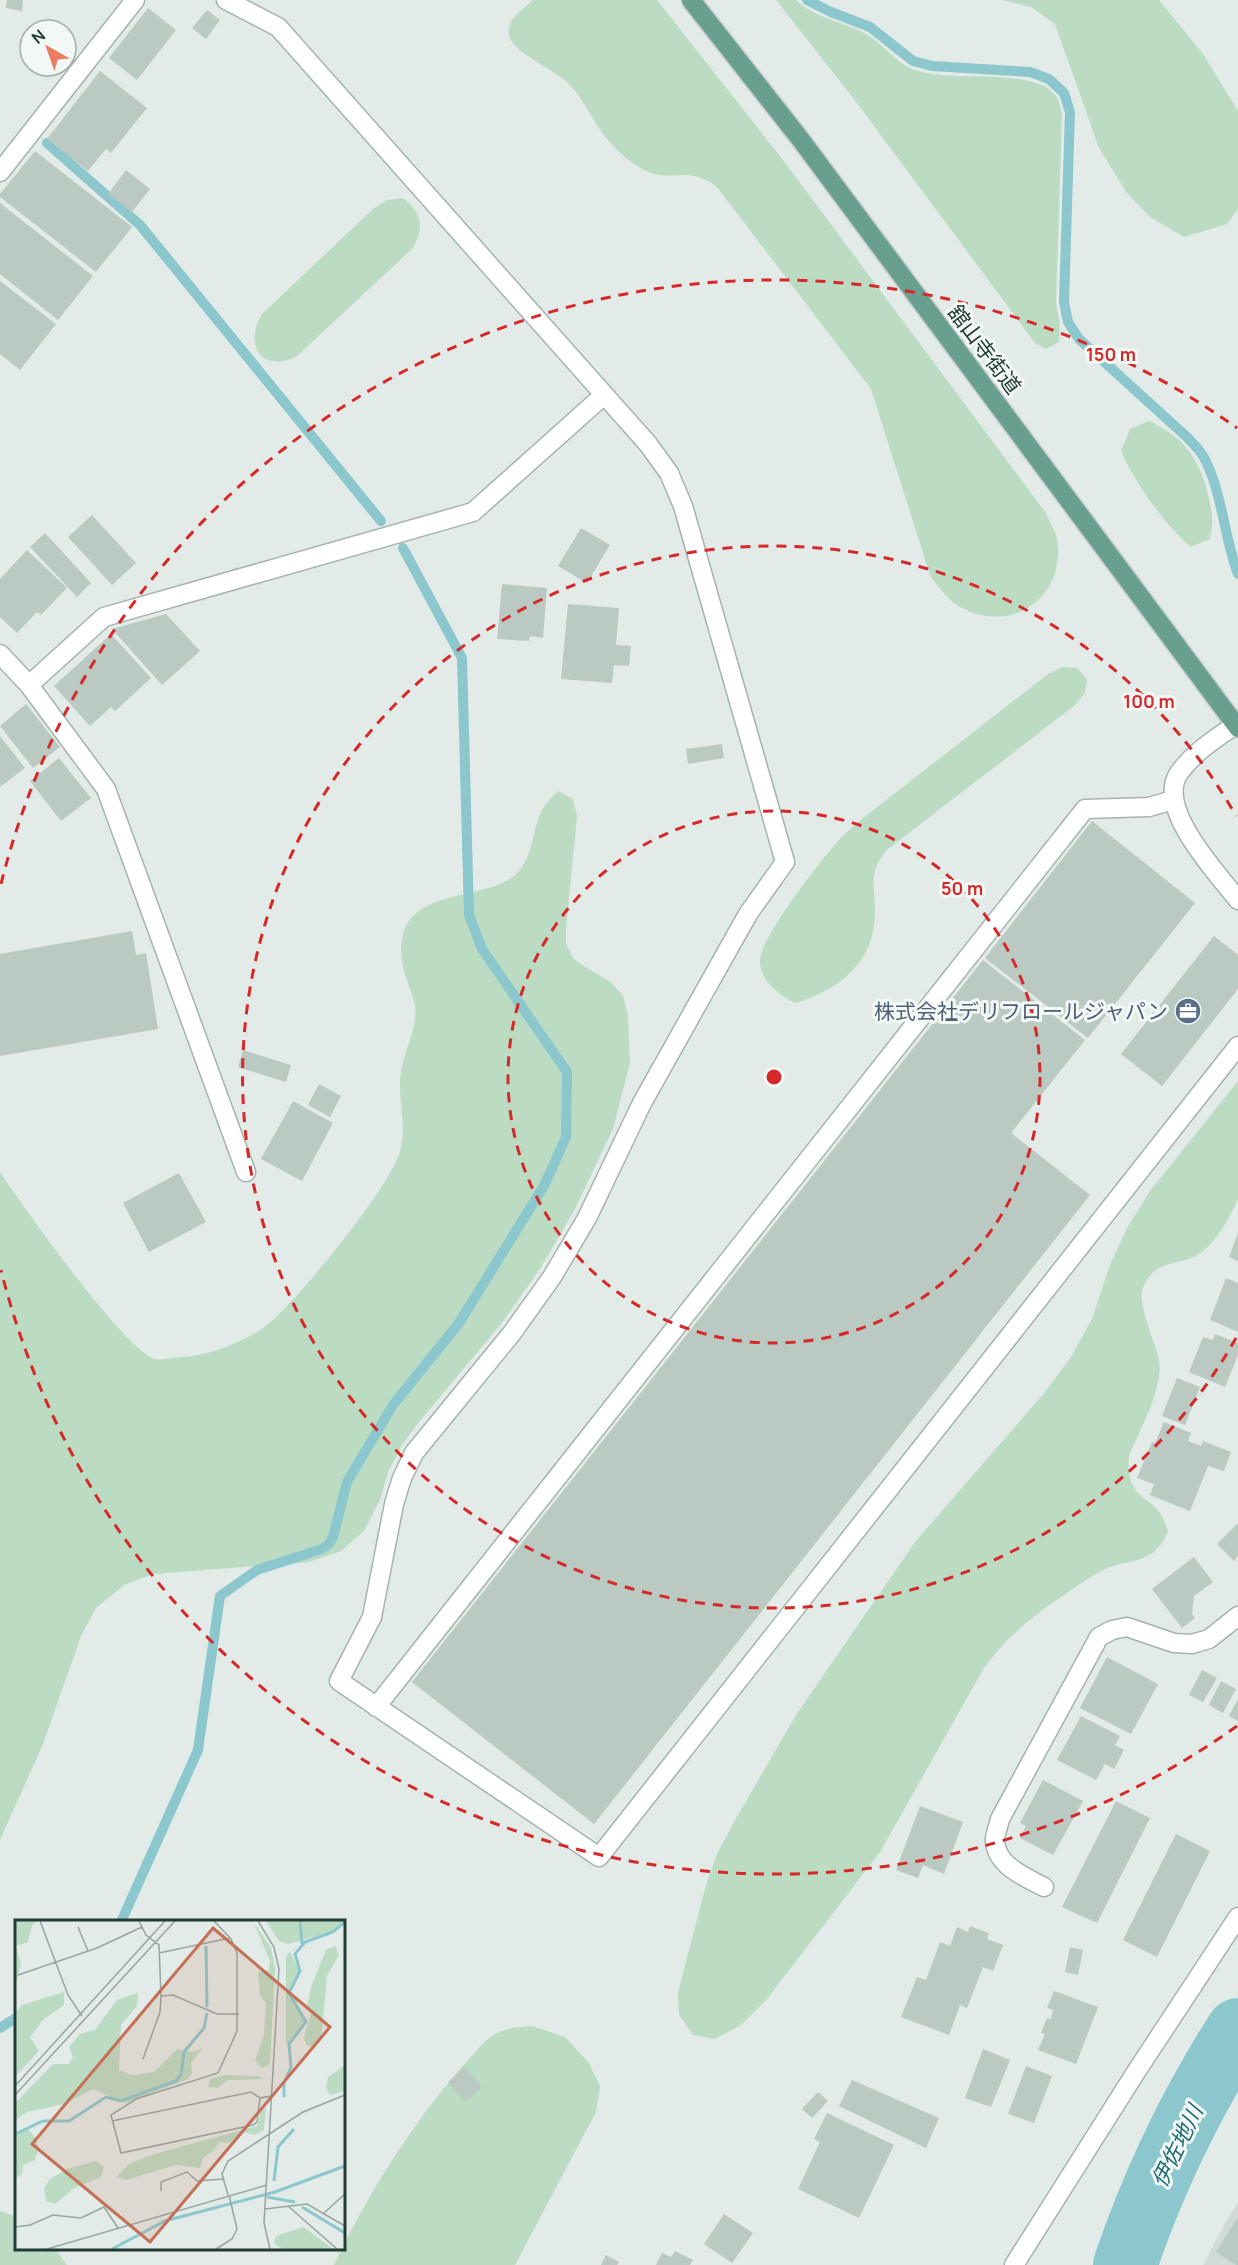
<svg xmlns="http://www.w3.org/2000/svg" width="1238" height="2265" viewBox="0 0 1238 2265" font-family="Manrope,'Noto Sans JP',sans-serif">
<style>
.built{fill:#d0dbd6}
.green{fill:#bbdcc3}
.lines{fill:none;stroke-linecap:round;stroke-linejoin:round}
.stream{stroke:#8cc7ce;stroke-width:10}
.river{stroke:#8cc7ce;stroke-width:64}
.building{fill:#bac9c2}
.minor-casing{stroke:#a5b3ae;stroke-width:21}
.major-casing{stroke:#c1c8c6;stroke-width:21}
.minor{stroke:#fff;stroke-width:18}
.major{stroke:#689f8f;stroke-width:18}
.ring{fill:none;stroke:#d62828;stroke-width:3;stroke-dasharray:10 8}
.labels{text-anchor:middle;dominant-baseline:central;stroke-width:6;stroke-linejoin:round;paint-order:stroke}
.street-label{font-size:21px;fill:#223b34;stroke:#f2f8f5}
.service-label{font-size:21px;fill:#4e5e75;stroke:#f2f8f5;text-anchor:end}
.water-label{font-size:22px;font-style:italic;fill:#1f6a75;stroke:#f2f8f5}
.inset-river{fill:none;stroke:#8cc7ce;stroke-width:3}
.inset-road{fill:none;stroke:#95a59f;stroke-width:1.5}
.view{fill:#c46f56;fill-opacity:0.15;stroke:#c46f56;stroke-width:3}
.inset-edge{fill:none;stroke:#223b34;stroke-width:3}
.centre{fill:#d62828;stroke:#f2f8f5;stroke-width:3}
.ring-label{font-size:18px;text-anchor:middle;font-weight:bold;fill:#d62828;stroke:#f2f8f5;stroke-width:6;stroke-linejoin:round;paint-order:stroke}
</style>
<rect width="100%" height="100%" fill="#e2ebe7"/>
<path class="built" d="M1238,2202V2265H1203L1224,2225Z"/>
<path class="green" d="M533,0H657L780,156L1046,513C1049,521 1055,530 1057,539C1066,596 1014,635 962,608C948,601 939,588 930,575L871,389L717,187C687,164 671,184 644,170C625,160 606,141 595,122C587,109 580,95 569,84C556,70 513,53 509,36C505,20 523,9 533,0Z
M776,0H796C816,19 843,21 866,34C882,43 893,60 910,68C946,85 1034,65 1056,96C1059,100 1060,108 1062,113L1056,303L1060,325L1059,342L1046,349L1035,343L854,99Z
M1003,0H1159L1203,54L1238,111V209L1227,224L1184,237L1150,217L1126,192L1099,148L1055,24L1031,7Z
M403,198C423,214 424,227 413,248L296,357C260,373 244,344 262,314L373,209L387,200Z
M1149,421C1183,437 1199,457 1208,494C1212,512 1214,520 1210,539L1191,547C1166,527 1134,481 1121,451L1130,429Z
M1063,667L1077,668L1087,679L1085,693L1074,706L888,849C866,873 876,886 875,914C874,963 839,990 795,1003C779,995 762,983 760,963C757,941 822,859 839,840C846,832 855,825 863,818L1048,674Z
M559,791L573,799L577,816L566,929V943L573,958L585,967L611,982L623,996L628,1015L630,1063L613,1129L574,1211L540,1269L501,1324L419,1422L402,1445L388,1472L380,1500L364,1531L341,1551L309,1562L153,1574L124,1585L96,1608L81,1636L43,1744L0,1840V1172C21,1204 126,1352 155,1359C159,1360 166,1359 171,1358C203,1357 236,1346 263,1328C293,1307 395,1182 401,1148C406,1126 399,1103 400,1081C401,1054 418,1032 415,1005C414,997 409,988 407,980C402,967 399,948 403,934C416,889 484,900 514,876C540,855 526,814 559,791Z
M1238,1081V1199C1230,1217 1218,1239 1202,1252C1181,1268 1159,1256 1144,1285C1135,1302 1155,1340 1159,1360C1164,1388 1140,1429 1129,1456C1128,1470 1129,1485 1140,1495C1145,1500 1151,1502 1155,1507C1162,1514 1165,1522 1168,1532C1151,1570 1125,1555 1096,1574C1055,1600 1012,1628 984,1668L880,1852L767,1999L741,2025L715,2039L693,2035L679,2015L678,1992L706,1885L717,1854L734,1822L796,1715L915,1542L1045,1392L1071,1357L1092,1319L1110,1265L1127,1228L1150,1191Z
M533,2026L565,2037L589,2063L600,2086L596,2112L515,2265H334C366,2197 411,2125 462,2067C470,2058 478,2048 487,2040C500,2028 516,2027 533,2026Z
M0,2211L16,2216V2248L55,2249L67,2265H0Z"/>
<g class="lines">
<path class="stream" d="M807,0L831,12L870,27L913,61L932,66L1030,72L1049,79L1064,93L1070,112L1064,302L1068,322L1079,339L1188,438C1193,444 1199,449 1203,456C1222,489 1224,538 1238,574
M47,143L140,225L381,521
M121,1922L198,1750L220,1596L257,1570L322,1549L329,1544L333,1537L347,1482L393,1405L459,1323L545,1184L566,1137L567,1072L482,949L469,915L462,658L403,548
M0,2028L16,2018"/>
<path class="river" d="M1125,2265C1153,2183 1191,2103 1238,2030"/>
</g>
<path class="building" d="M7,0H23L22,11L6,8Z
M148,8L176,30L137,80L109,58Z
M207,10L220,20L206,39L192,28Z
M100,71L147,108L111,153L106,149L88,171L47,139Z
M35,151L132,227L96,272L0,197V194Z
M126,170L150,189L132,212L108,194Z
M0,203L93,276L58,320L0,274Z
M0,281L56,324L20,370L0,354Z
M92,515L136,563L112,585L68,537Z
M581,528L610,545L587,583L558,566Z
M45,533L91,583L77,597L30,547Z
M27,550L67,588L41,615L37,612L17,633L0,617V579Z
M502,584L547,588L543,638L530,636L529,641L497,639Z
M568,604L619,608L616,645L631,646L629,666L614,665L612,683L561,679Z
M166,614L200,651L162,685L112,629Z
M111,634L151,678L115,711L111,707L90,726L54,686Z
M26,704L60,747L33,768L0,726Z
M0,736L25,768L0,787Z
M722,744L724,758L688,764L686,749Z
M59,758L91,798L61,821L30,781Z
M1092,821L1195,903L1088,1038L985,958Z
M132,931L136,955L146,953L158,1029L0,1056V954Z
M1214,936L1238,955V989L1162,1086L1121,1054Z
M983,960L1085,1040L1011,1133L1090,1195L594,1824L412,1682Z
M243,1050L291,1065L286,1082L238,1067Z
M319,1084L341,1096L330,1117L308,1105Z
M293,1101L333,1123L302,1181L261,1159Z
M179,1173L206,1222L149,1252L123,1203Z
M1238,1233V1261L1229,1257Z
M1226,1278L1238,1283V1332L1210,1320Z
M1215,1334L1238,1343V1355L1225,1387L1189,1372L1203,1337L1213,1340Z
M1177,1378L1200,1387L1185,1425L1162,1416Z
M1164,1422L1191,1433L1188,1441L1201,1446L1203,1441L1231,1452L1224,1471L1208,1466L1190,1511L1150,1495L1154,1484L1137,1478L1152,1442L1155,1443Z
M1238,1523V1556L1234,1561L1217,1544Z
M1194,1557L1213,1582L1194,1596L1192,1614L1195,1618L1182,1628L1152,1589Z
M1107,1657L1158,1684L1131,1734L1080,1708Z
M1202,1670L1217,1678L1203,1702L1189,1695Z
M1221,1681L1236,1689L1223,1713L1209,1705Z
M1238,1699V1721L1229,1716Z
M1081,1716L1120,1736L1115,1745L1124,1750L1114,1769L1105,1764L1096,1780L1057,1760Z
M1043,1780L1083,1801L1053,1855L1020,1838L1026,1826L1020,1823Z
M1116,1801L1150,1818L1097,1923L1062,1907Z
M920,1806L963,1822L944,1874L923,1865L918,1878L896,1870Z
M1176,1834L1210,1851L1157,1957L1123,1940Z
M970,1926L989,1933L987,1939L1003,1945L993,1971L983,1967L967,2008L960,2005L949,2035L901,2017L917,1977L926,1980L940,1942L950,1946L957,1927L968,1932Z
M1070,1947L1083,1950L1078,1975L1065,1972Z
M1054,1991L1098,2007L1076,2064L1038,2050L1045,2034L1041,2033L1047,2018L1051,2019L1053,2010L1047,2008Z
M983,2049L1010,2060L991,2107L965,2098Z
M1026,2066L1052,2076L1034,2123L1008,2114Z
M465,2067L482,2087L465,2102L448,2082Z
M852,2080L939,2118L926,2148L839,2106Z
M818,2092L828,2101L812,2118L802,2109Z
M827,2113L894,2145L859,2218L798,2189L820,2142L814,2139Z
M724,2214L753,2233L732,2263L704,2244Z
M1238,2217V2265H1236L1216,2252Z
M675,2251L693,2260L690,2265H656L662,2253L671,2257Z
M606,2255L619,2262L617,2265H601Z"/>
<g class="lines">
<defs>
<path id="minor" d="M226,0L278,27L648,444L669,473L683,506L785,862L748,914L642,1103L587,1218L552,1277L512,1333L414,1453L402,1478L394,1504L372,1617L339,1681L599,1857L1238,1046
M0,172L135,0
M0,654L29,685L106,789L246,1172
M29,685L104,617L473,512L604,395
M1235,725C1215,739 1194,752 1179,773C1155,808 1217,873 1238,900
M376,1707L1085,809L1149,807L1173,800
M1044,1887C1025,1877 994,1865 995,1838C996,1832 999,1824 1000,1819L1099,1637L1112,1630L1127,1627L1174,1643L1192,1644L1209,1639L1238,1616
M1014,2265L1136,2072L1238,1917"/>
<path id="major" d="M691,0L801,140L1238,728"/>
</defs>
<use href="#minor" class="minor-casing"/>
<use href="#major" class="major-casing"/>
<use href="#minor" class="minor"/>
<use href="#major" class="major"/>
</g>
<g class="ring">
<circle cx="774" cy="1077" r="266"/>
<path d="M1236 1338A531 531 0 1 1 1236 816"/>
<path d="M1237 1726A797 797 0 0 1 1 1270M1 884A797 797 0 0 1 1237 428"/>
</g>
<defs>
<symbol id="office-disc" viewBox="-11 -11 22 22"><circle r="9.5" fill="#5c6f8a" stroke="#f2f8f5"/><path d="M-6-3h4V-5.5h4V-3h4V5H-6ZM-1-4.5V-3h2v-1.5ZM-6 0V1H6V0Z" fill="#fff"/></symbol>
</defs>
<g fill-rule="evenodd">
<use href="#office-disc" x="1173" y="996" width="30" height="30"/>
</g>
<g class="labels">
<g class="street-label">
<text transform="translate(985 349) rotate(53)">舘山寺街道</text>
</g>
<g class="service-label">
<text x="1168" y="1011">株式会社デリフロールジャパン</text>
</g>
<g class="water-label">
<text transform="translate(1177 2146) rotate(-64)">伊佐地川</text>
</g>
</g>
<g transform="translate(15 1920)">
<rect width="330" height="330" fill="#e2ebe7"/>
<path d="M0,1H22L17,5L13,22L1,26L6,44L0,66ZM251,1H330L316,12L273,24L264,21ZM239,3L256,28L260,49L255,144L247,148L240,140L249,115L251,83L245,76L243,52L254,50L255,41ZM320,26L324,35L312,56L306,119L297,127L291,125L289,116L296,95L292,86L296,67L311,30ZM275,31L284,51L274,73L291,102L271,125V37ZM49,72V85L29,99L15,117L24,131L0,157V93L7,85ZM123,73L122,86L106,105L104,150L117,155L139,152L162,129L177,132L188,128L176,143L177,153L173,159L110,183L78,169L50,184L12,192L0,200V183L38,144H54L58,137L54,127L65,114L80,110L102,80ZM330,145V171L315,175L311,168L313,157ZM211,155L244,156L247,159L213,160L202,168L193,167L195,159ZM251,188L249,210L239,215L229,212L214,223L204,222L198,231L188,238L185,248L161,245L111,260L101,257L114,244L136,235L242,206L246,190ZM13,209L22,220L23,230L20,240L8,245L7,254L0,258V213ZM81,241L89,247L86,257L59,268L40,284L31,281L29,268L35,259L52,249ZM288,307L293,310L318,329H268L259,323L261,316Z" fill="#bbdcc3"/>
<path class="inset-river" d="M285,1L287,24M191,26L192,87M269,177V163L276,147L274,124L291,102L274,73L285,51L280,34L290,22L318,12L330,2M0,214L28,201H54L91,177L106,181L161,161L166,155L169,132L189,108L192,93M259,261L263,227L279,209M252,277L280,282M287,287L330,313M97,329L150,301L260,272L330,246"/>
<path class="inset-road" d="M25,1L53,75L67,96M124,1L131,15L144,25L146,76L145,92L128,139M199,1L216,19L222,33V111L203,153L121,179L96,195L106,233L238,205L242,202L245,178L257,176M243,1L259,27L264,49L249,303L255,329M63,7L73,31M144,33L215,18M3,55L82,28L127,7M146,76L158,75L202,94H224M0,166L150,1M0,175L160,1M97,201L236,172L245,178M146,271V262L172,252L182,261L208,259M213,275L207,254L213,241L288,192L330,175M273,286L322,329M250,289L292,284L330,306M309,293L330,274M0,307L15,305L38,295L66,298L89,287L103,308M32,329L252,265M201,329L217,319L222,309L214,275"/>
<path class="view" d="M198,8L315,107L135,322L17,224Z"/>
<rect width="330" height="330" class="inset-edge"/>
</g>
<circle cx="774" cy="1077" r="9" class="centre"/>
<g class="ring-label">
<text x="1111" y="361">150 m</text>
<text x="1149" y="708">100 m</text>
<text x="962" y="895">50 m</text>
</g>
<g transform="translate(48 48) rotate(320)"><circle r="28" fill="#f2f8f5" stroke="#9faca8" stroke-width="1.5"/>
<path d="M0-4.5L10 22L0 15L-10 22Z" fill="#ec7c5f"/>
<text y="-9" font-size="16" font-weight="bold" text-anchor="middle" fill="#223b34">N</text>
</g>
</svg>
